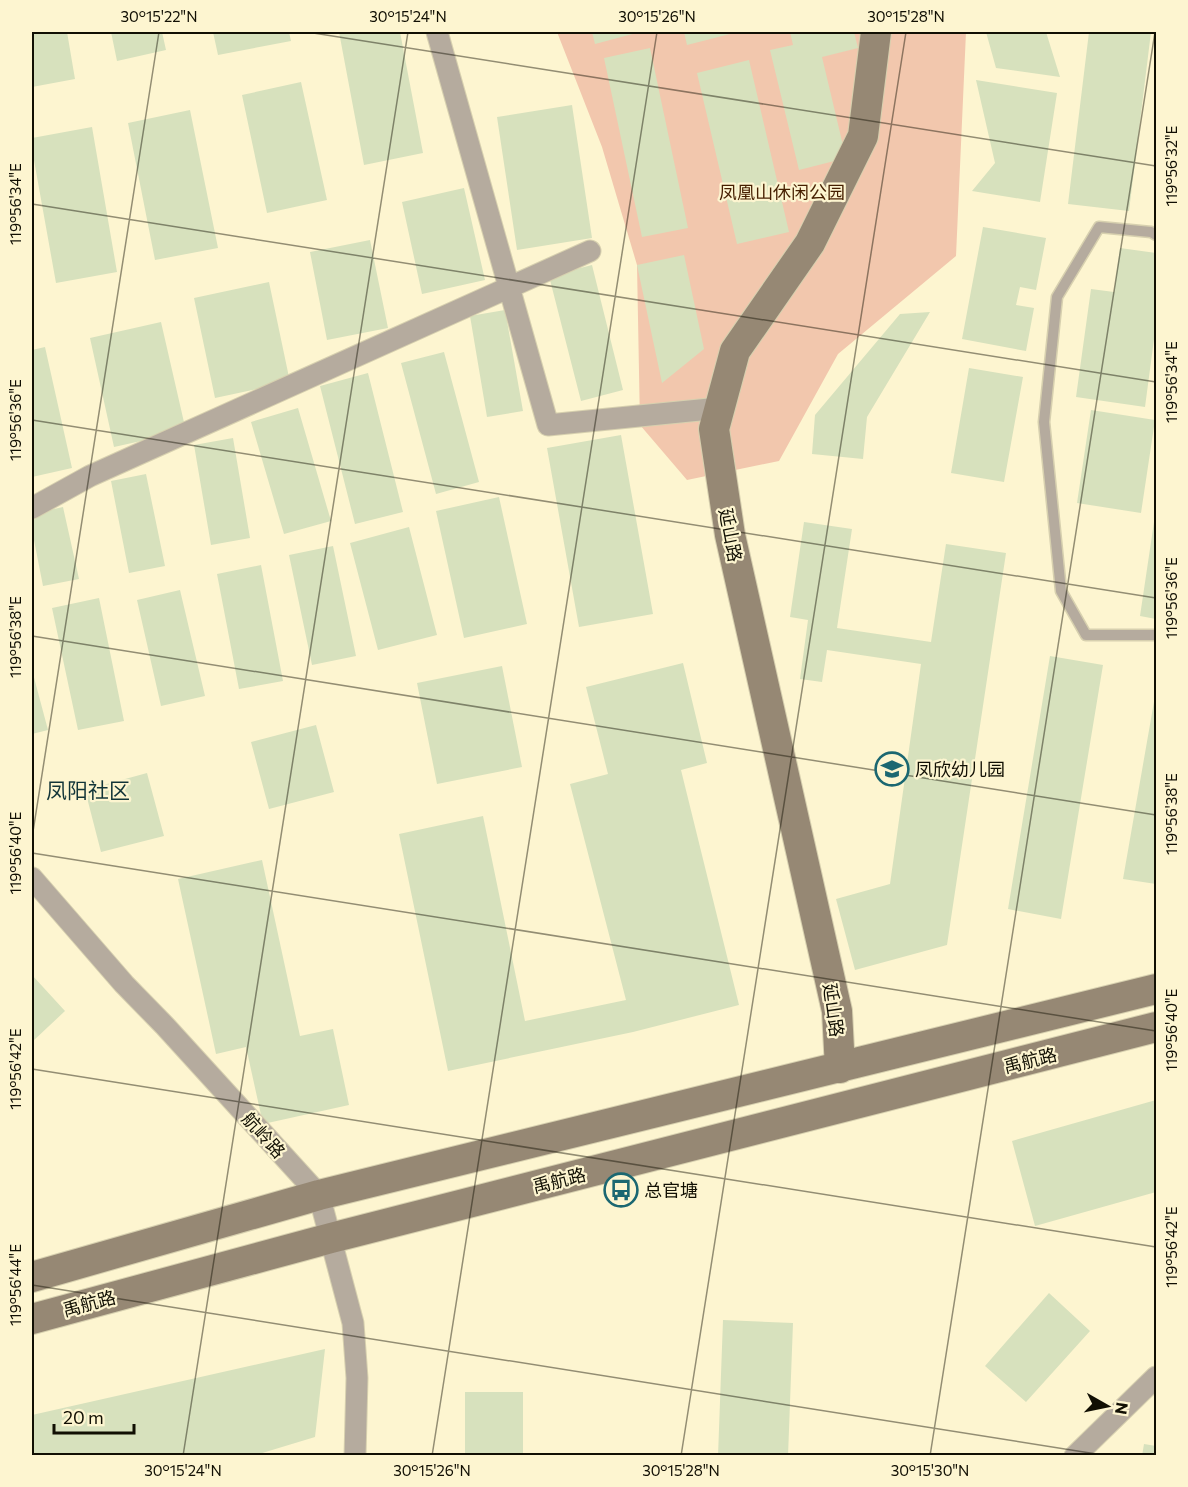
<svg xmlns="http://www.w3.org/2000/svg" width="1188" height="1487" viewBox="0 0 1188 1487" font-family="Commissioner,'Noto Sans SC',sans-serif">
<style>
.green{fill:#f2c7ad}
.building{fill:#d7e1bd}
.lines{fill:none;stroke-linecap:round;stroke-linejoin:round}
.lane-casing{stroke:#d7d0af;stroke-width:13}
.street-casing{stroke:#d7d0af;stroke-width:23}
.secondary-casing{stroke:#d7d0af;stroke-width:32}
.lane{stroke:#b5ab9e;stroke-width:10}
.street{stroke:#b5ab9e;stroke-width:21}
.secondary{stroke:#968874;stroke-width:30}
.ticks{fill:none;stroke:#110f03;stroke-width:1.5;stroke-opacity:0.45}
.labels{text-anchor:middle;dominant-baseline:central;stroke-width:4.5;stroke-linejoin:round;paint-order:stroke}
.park-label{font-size:18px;fill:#461f00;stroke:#fdf5d0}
.street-label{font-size:18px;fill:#110f03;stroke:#fdf5d0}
.poi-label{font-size:18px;fill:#110f03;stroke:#fdf5d0;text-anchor:start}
.quarter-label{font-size:21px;fill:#113438;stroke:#fdf5d0}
.neatline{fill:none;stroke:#110f03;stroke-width:2}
.ticks-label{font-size:15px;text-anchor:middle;fill:#110f03}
</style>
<rect width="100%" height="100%" fill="#fdf5d0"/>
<path class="green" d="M557,32H966L956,256L838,354L779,461L687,480L640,425L637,265L602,147Z"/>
<path class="building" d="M32,32H67L75,79L32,87Z
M111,32H162L166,50L117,61Z
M213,32H289L291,41L218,55Z
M339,32H400L423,153L364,165Z
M592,32H640L595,44Z
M684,32H738L687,45Z
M790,32H854L858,48L822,57L846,158L799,170L770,50L793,45Z
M986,32H1046L1060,77L996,68Z
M1089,32H1151L1129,211L1068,204Z
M650,48L688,228L642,237L604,58Z
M749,60L789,232L737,244L697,73Z
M976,80L1057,93L1040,202L972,191L995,163Z
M301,82L327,200L267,213L242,95Z
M572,105L592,238L517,250L497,117Z
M190,110L218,248L155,260L128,123Z
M92,127L117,272L56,283L32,149V138Z
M464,188L485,280L422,294L402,202Z
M983,227L1046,238L1036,290L1020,287L1016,305L1034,308L1026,351L962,339Z
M370,240L388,328L327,340L310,252Z
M1120,248L1156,253V324L1145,407L1076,397L1091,289L1114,292Z
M684,255L704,349L662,383L637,265Z
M592,265L623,390L581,401L549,276Z
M269,282L290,382L215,398L194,298Z
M505,310L523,411L487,417L470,316Z
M930,312L867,417L863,459L812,454L815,415L900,314Z
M161,322L186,431L114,447L90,338Z
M45,347L72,468L32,477V350Z
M444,352L479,482L436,494L401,363Z
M969,368L1023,377L1004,482L951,473Z
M368,373L403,512L355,524L320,386Z
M298,408L331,521L284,534L251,422Z
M1091,410L1155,420L1141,513L1077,503Z
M621,435L653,614L579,627L547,448Z
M233,438L250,538L211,545L194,445Z
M146,474L165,566L129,573L111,481Z
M499,497L527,624L464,638L436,511Z
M63,507L79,579L43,586L32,530V514Z
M804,522L852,529L837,628L931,642L946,544L1006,553L947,945L855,970L836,899L890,884L921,664L827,650L822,682L800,679L808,620L790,617Z
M1154,522H1156V619L1140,616Z
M409,527L437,635L378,650L350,543Z
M333,546L356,656L312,665L289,555Z
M261,565L283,681L239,689L217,574Z
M180,590L205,696L161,706L137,600Z
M99,598L124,721L78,730L52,608Z
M1050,656L1103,665L1061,919L1008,909Z
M683,663L707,763L681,770L739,1005L633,1032L448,1071L399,834L483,816L525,1021L626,1000L570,784L608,774L586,687Z
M502,666L522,767L437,784L417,683Z
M32,670L48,730L32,734Z
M1155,696H1156V884L1123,879Z
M316,725L334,792L269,809L251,742Z
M147,773L164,836L101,852L85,790Z
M262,860L300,1036L333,1029L349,1105L263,1124L246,1047L216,1054L178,879Z
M32,975L65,1011L32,1042Z
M1156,1100V1192L1035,1226L1012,1141Z
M1049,1293L1090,1331L1026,1402L985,1366Z
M723,1320L793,1323L788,1456H718Z
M325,1349L315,1437L252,1456H32V1415Z
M465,1392H523V1456H465Z
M1144,1444L1156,1446V1456H1142Z"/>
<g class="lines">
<defs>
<path id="lane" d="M1156,235L1151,232L1099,227L1057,297L1044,422L1061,591L1086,635H1156"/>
<path id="street" d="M437,32L548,425L720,408
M32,508L90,476L590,251
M32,878L124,984L165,1026L319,1195L353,1323L357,1378L355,1456
M1075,1456L1156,1377"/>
<path id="secondary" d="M840,1068L837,1011L730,535L714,429L735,351L810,243L863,136L876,32
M32,1277L319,1195L1156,989
M32,1319L331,1238L1156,1027"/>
</defs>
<use href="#lane" class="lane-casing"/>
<use href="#street" class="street-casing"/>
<use href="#secondary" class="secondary-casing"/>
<use href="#lane" class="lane"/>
<use href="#street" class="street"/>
<use href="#secondary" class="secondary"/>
</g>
<path class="ticks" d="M307,32L1156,166M32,204L1156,382M32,420L1156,598M32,636L1156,815M32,838L159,32M32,853L1156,1031M32,1069L1156,1247M32,1285L1109,1456M183,1456L408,32M432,1456L657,32M681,1456L906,32M930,1456L1155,32"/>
<defs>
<symbol id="school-ring" viewBox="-11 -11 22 22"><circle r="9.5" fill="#fdf5d0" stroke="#1b6771" stroke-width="1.5"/><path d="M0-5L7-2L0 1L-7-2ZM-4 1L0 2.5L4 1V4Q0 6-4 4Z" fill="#1b6771"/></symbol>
<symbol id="bus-ring" viewBox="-11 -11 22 22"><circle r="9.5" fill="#fdf5d0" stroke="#1b6771" stroke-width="1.5"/><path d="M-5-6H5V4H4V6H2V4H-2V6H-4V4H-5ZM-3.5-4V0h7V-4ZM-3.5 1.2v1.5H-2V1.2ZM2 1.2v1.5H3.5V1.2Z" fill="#1b6771"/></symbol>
</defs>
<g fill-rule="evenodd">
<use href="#school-ring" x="873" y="750" width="38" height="38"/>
<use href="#bus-ring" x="602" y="1171" width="38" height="38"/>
</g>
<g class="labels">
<g class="park-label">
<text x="782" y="192">凤凰山休闲公园</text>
</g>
<g class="street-label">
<text transform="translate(731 535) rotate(79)">延山路</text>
<text transform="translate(834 1010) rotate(82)">延山路</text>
<text transform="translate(1030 1060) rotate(-14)">禹航路</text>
<text transform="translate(264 1135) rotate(48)">航岭路</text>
<text transform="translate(559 1180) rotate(-14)">禹航路</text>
<text transform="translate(89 1303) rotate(-15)">禹航路</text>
</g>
<g class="poi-label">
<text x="915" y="769">凤欣幼儿园</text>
<text x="644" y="1190">总官塘</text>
</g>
<g class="quarter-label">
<text x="88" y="789">凤阳社区</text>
</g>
</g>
<rect width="1188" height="1487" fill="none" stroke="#fdf5d0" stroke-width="66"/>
<g transform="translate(1107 1406) rotate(99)" stroke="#fdf5d0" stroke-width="4.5" paint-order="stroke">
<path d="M0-4.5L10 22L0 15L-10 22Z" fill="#110f03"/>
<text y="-9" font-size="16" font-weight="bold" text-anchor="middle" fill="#110f03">N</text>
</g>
<path d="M54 1424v9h80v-9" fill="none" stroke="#110f03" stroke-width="3"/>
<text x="63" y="1424" font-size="18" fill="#110f03" stroke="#fdf5d0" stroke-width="4.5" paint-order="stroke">20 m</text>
<rect x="33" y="33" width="1122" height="1421" class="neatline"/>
<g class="ticks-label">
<text x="159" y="22">30°15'22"N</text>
<text x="408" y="22">30°15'24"N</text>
<text x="657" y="22">30°15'26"N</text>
<text x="906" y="22">30°15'28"N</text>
<text transform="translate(1172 166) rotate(-90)" y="5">119°56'32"E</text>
<text transform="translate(16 204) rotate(-90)" y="5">119°56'34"E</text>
<text transform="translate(1172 382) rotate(-90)" y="5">119°56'34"E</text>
<text transform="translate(16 420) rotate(-90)" y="5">119°56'36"E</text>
<text transform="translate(1172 598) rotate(-90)" y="5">119°56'36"E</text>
<text transform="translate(16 637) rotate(-90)" y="5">119°56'38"E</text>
<text transform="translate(1172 814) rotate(-90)" y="5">119°56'38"E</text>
<text transform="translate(16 853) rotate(-90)" y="5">119°56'40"E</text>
<text transform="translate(1172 1030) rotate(-90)" y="5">119°56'40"E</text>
<text transform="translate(16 1069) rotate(-90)" y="5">119°56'42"E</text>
<text transform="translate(1172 1247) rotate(-90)" y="5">119°56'42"E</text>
<text transform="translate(16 1285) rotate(-90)" y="5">119°56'44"E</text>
<text x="183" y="1476">30°15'24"N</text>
<text x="432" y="1476">30°15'26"N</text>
<text x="681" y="1476">30°15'28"N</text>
<text x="930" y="1476">30°15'30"N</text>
</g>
</svg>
